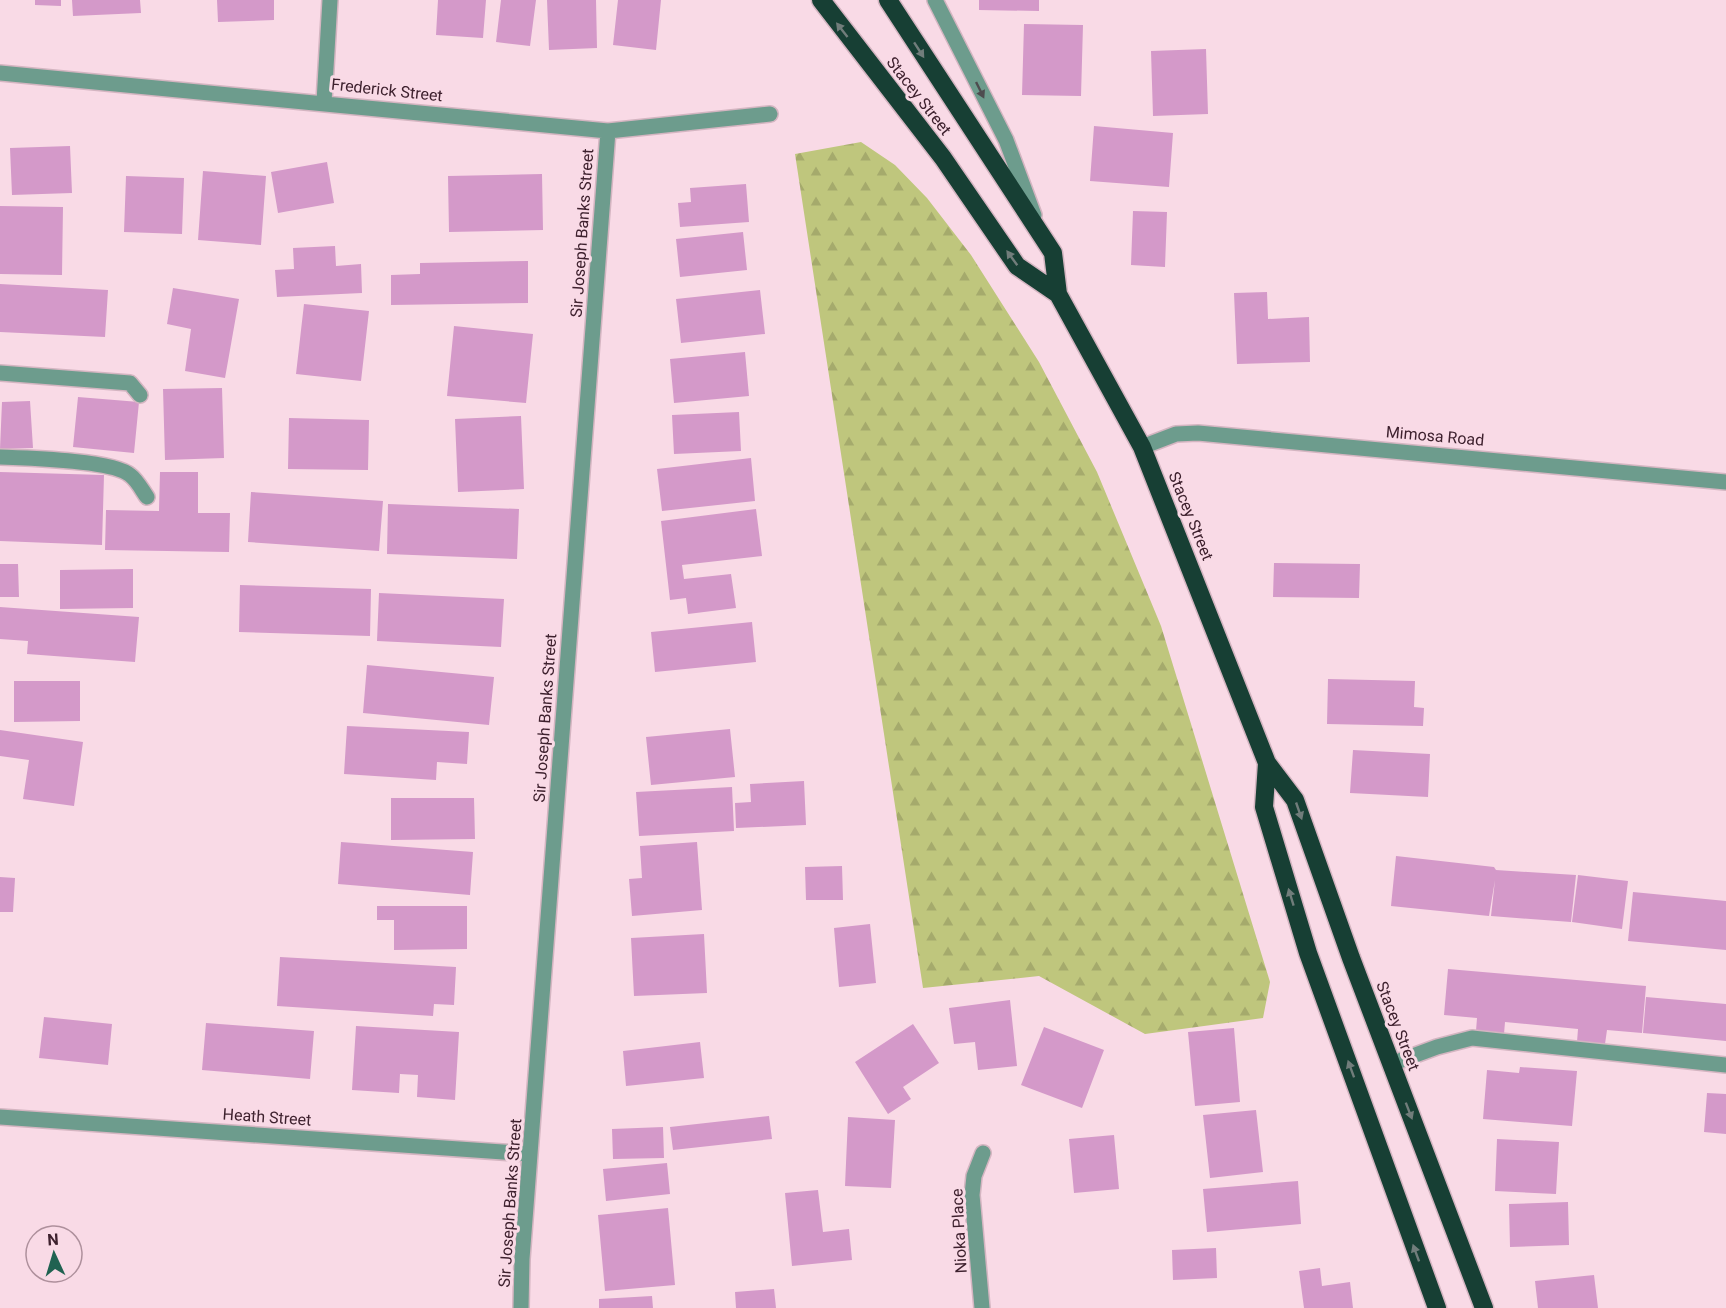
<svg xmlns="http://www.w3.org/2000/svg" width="1726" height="1308" viewBox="0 0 1726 1308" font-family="Roboto,sans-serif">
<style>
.forest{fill:url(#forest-firs)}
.building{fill:#d499c9}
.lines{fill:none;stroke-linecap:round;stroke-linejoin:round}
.lane-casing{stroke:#d4b5c1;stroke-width:18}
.street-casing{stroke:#d4b5c1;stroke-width:18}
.highway-casing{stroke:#d4b5c1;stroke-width:21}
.lane{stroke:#6d9c8d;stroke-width:15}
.street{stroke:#6d9c8d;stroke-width:15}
.highway{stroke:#173f34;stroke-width:18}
.oneway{fill:#717d7b}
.oneway2{fill:#4e4c4f}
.labels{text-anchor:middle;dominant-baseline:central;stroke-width:6;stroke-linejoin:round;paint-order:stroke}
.street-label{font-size:16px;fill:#3e212e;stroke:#f9dae6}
</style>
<defs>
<pattern id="forest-firs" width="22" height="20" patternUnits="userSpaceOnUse" patternTransform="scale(1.5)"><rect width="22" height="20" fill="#bfc67d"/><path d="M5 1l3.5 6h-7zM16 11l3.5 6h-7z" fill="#a5aa6c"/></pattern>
</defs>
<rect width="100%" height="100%" fill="#f9dae6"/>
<path class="forest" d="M861,142L895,165L927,198L971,255L1039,362L1097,472L1161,626L1270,982L1263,1018L1145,1034L1039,976L923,988L795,154Z"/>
<path class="building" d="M35,0H61V6L35,5Z
M72,0H140L141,13L73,16Z
M217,0H274V20L218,22Z
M438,0H486L483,38L436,35Z
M501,0H536L530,46L496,42Z
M547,0H596L597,48L549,50Z
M618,0H661L656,50L613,45Z
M979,0H1039V11L979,10Z
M1024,24L1083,25L1081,96L1022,95Z
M1206,49L1208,114L1153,116L1151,51Z
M1094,126L1173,133L1169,187L1090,181Z
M70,146L72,193L12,195L10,148Z
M327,162L334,203L278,213L271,172Z
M203,171L266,176L261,245L198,240Z
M542,174L543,230L449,232L448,176Z
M126,176L184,178L182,234L124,232Z
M746,184L749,222L680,227L678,203L691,202L690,188Z
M0,206L63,207L62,275L0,274Z
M1133,211L1167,212L1165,267L1131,265Z
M743,232L747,270L680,277L676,239Z
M335,246L336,266L361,264L362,293L277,297L275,270L294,269L293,248Z
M528,261V303L391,305V275L420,274V263Z
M0,284L108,290L105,337L0,332Z
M173,288L239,299L225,378L185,371L191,329L167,324Z
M760,290L765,334L681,343L676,299Z
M1267,292L1268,319L1309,317L1310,362L1237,364L1234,293Z
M304,304L369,311L361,381L296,374Z
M454,326L533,334L526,403L447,396Z
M745,352L749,396L674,403L670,359Z
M222,388L224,458L165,460L163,389Z
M78,397L139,402L134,453L73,447Z
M30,401L33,448L0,449L2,402Z
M739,412L741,451L674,454L672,415Z
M521,416L524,489L458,492L455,419Z
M289,418L369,420L368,470L288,469Z
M751,458L755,501L662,511L657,469Z
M0,472L104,475L102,545L0,541Z
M160,472H198V513H230L229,552L105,550L106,510L159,511Z
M251,492L383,501L379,551L248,542Z
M388,504L519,509L517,559L387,554Z
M756,509L762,556L682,565L684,579L731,574L736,608L688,614L686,598L670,600L661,521Z
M1274,563L1360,564L1359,598L1273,597Z
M0,564H18L19,597H0Z
M133,569V608L60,609V570Z
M240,585L371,589L370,636L239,632Z
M379,593L504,599L501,647L377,641Z
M0,607L139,617L135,662L27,654L28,641L0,639Z
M752,622L756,662L655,672L651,632Z
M367,665L494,677L489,725L363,713Z
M1328,679L1415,681L1414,707L1424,708L1423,726L1327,724Z
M14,681H80V721L14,722Z
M347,726L469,732L467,764L437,762L436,780L344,774Z
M730,729L735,777L651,785L646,737Z
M0,730L83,742L74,806L23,799L29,760L0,756Z
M1353,750L1430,754L1428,797L1350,793Z
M804,781L806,825L736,828L735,803L751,802L750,784Z
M732,787L734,831L639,836L636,792Z
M391,798H474L475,839L391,840Z
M341,842L473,852L470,895L338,884Z
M697,842L702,910L632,916L629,879L642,878L640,846Z
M1396,856L1494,867L1496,870L1576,875L1571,922L1491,916L1495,880L1489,916L1391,906Z
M842,866L843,900H806L805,867Z
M1578,875L1628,881L1622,929L1572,922Z
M0,877L15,878L13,912H0Z
M1633,892L1726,901V950L1628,941Z
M377,906H467V949L394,950V920H377Z
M870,924L876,983L839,987L834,928Z
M704,934L707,993L634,996L631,938Z
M280,957L456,967L454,1005L434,1004L433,1016L277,1006Z
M1448,969L1646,986L1642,1033L1607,1030L1605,1044L1577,1042L1578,1029L1505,1022L1504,1034L1476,1031L1477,1018L1444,1015Z
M1646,997L1726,1004V1041L1643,1033Z
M1010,1000L1017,1066L978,1070L975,1042L954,1044L949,1008Z
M44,1017L112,1024L108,1065L39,1058Z
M206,1023L314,1031L310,1079L202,1070Z
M913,1024L939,1063L903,1087L911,1099L888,1114L855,1062Z
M356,1026L459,1032L455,1100L417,1097L418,1075L400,1074L399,1093L352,1090Z
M1044,1027L1104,1050L1082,1108L1021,1085Z
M1234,1028L1240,1102L1195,1106L1188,1032Z
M700,1042L704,1078L626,1086L623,1051Z
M1520,1067L1577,1071L1572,1126L1483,1119L1487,1070L1519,1073Z
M1707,1093L1726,1094V1134L1704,1132Z
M1256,1110L1263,1172L1210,1178L1203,1115Z
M769,1116L772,1139L673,1150L670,1127Z
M848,1117L895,1120L891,1188L845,1186Z
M663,1127L664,1158L613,1159L612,1129Z
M1114,1135L1119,1189L1074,1193L1069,1139Z
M1497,1139L1559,1142L1556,1194L1495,1191Z
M667,1163L670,1194L606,1201L603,1169Z
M1298,1181L1301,1224L1207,1232L1203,1189Z
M818,1190L823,1232L849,1229L852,1260L792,1266L785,1193Z
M1568,1202L1569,1245L1510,1247L1509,1204Z
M668,1208L675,1285L605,1291L598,1215Z
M1216,1248L1217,1278L1173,1280L1172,1250Z
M1320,1268L1322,1286L1350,1282L1353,1308H1304L1299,1271Z
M1594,1275L1598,1308H1538L1535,1281Z
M774,1289L776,1308H736L735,1292Z
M652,1296L653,1308H599V1299Z"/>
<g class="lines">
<defs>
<path id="lane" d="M0,373L130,383L140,395
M0,457C25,458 113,460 130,475C137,480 142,490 147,497
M1391,1064L1437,1047L1472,1038L1726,1065"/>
<path id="street" d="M935,0L1006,140L1034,215
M0,73L608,131L770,114
M324,102L330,0
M1142,447L1176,434L1198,433L1726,482
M0,1117L530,1154
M521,1308L522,1259L608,131
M982,1308L972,1195L974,1176L983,1153"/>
<path id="highway" d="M821,0L943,158L1017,266L1058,294
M888,0L1053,253L1058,294L1142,447L1267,763L1295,800L1351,958L1484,1308
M1267,763L1264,807L1308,953L1437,1308"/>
</defs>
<use href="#lane" class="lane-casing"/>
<use href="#street" class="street-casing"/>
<use href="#highway" class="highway-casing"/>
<use href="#lane" class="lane"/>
<use href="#street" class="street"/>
<use href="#highway" class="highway"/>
</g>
<defs><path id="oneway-solid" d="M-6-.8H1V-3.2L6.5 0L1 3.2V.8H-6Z" transform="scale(1.5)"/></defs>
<g class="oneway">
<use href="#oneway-solid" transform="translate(842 30) rotate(-128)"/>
<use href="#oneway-solid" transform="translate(919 50) rotate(57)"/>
<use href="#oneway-solid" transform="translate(1012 258) rotate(-126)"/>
<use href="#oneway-solid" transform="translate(1299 811) rotate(71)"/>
<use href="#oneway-solid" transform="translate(1291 897) rotate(-107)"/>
<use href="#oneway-solid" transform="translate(1351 1069) rotate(-110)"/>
<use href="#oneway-solid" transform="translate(1409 1111) rotate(69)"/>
<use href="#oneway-solid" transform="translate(1416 1253) rotate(-110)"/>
</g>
<use class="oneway2" href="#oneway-solid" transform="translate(980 90) rotate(64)"/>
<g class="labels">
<g class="street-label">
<text transform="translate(387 90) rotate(6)">Frederick Street</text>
<text transform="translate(919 96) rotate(52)">Stacey Street</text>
<text transform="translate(582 233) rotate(-86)">Sir Joseph Banks Street</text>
<text transform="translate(1435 436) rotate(5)">Mimosa Road</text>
<text transform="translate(1191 516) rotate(68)">Stacey Street</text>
<text transform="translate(545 718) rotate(-86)">Sir Joseph Banks Street</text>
<text transform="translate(1398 1026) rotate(69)">Stacey Street</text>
<text transform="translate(267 1117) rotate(4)">Heath Street</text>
<text transform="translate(510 1203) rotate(-86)">Sir Joseph Banks Street</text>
<text transform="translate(959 1231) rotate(-93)">Nioka Place</text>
</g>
</g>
<g transform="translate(54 1254) rotate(356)"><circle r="28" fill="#f9dae6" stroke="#ae909c" stroke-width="1.5"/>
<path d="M0-4.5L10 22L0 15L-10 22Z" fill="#206251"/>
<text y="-9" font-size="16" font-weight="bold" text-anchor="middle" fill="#3e212e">N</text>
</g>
</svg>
